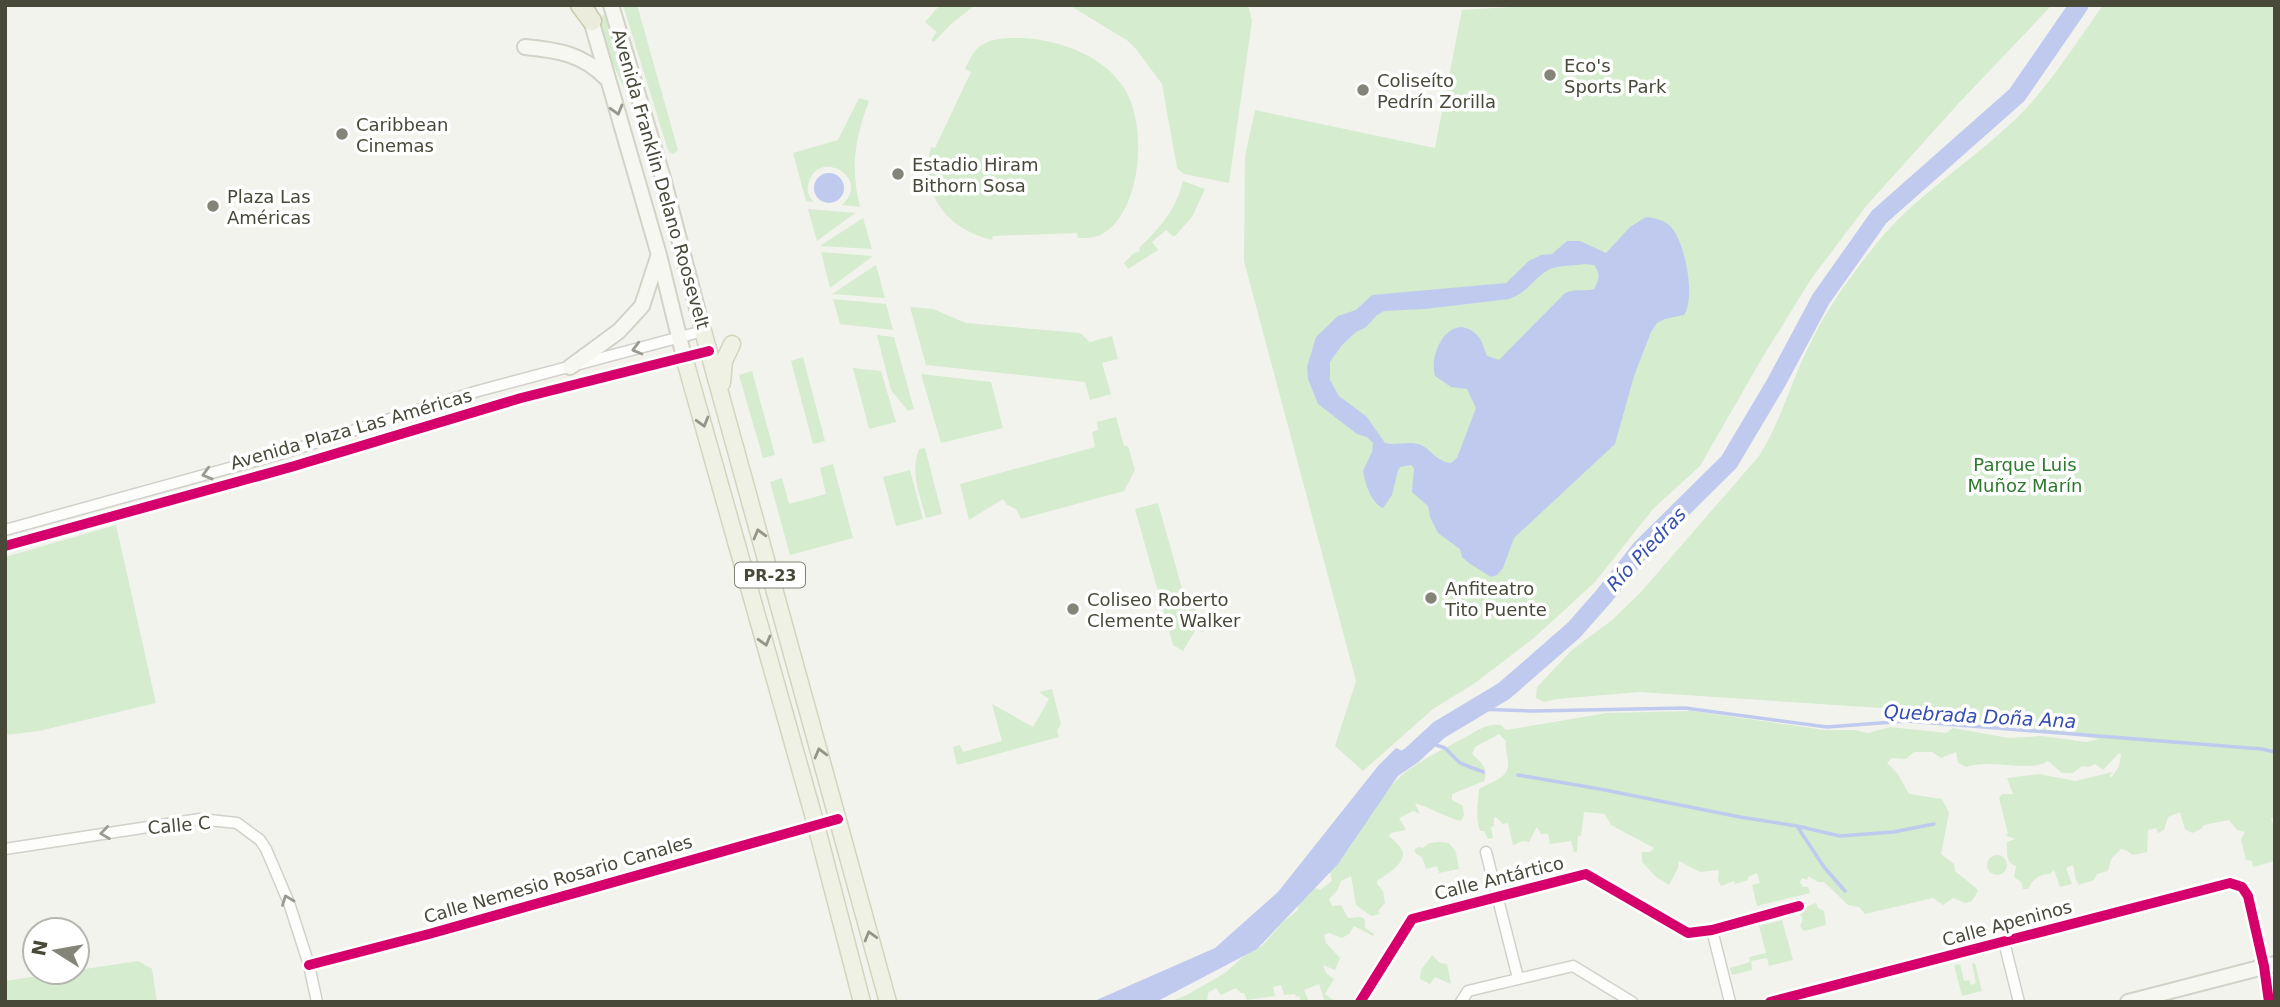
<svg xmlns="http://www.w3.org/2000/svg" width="2280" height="1007" viewBox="0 0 2280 1007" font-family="'DejaVu Sans',sans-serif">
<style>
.green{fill:#d5eccf}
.water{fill:#c0caee;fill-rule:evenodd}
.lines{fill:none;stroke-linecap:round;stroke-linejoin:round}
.stream{stroke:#c0caee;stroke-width:3.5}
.river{stroke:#c0caee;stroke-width:19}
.street-casing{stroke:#d0d1ca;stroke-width:13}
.secondary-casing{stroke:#d1d3c6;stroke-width:18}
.primary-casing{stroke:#d2d4bc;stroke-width:19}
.highway-casing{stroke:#c8c9a9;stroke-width:21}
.street{stroke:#fdfdfc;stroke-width:10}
.secondary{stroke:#f6f7f0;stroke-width:14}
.primary{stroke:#f0f1e5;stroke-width:16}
.highway{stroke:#ebecdb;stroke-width:18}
.cycleway-casing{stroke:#fff;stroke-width:15}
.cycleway{stroke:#d6006c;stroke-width:10}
.oneway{stroke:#97978b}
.oneway2{stroke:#9a9a91}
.oneway3{stroke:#949586}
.poi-dot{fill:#848478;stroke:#fff;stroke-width:2.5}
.labels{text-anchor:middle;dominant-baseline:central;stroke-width:7;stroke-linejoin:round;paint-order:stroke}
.shield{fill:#fff;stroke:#808074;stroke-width:2}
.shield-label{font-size:16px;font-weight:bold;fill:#494939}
.poi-label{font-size:18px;fill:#494939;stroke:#fff;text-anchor:start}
.street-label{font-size:18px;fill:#494939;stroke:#fff}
.park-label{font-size:18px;fill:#2d792e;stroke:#fff}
.water-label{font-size:19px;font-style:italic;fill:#354db1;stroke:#fff}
</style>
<rect width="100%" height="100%" fill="#f2f3ed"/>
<path class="green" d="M623,5H637L678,150L674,154L669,152L667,147Z
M940,5H975L950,25L934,42L931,40L937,32L925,22Z
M1069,5H1248L1252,21L1229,183L1184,174L1177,168L1162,84L1136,49L1128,41Z
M1543,5H2052L1958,104L1867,205L1811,279L1761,360L1700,466L1653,509L1595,582L1535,637L1475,683L1433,709L1363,771L1335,746L1356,681L1244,261L1245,156L1255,110L1435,148L1462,10Z
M2103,5H2275V817L2271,818L2275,832V861L2253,867L2252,861L2246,860L2241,839L2245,832L2237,830L2229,820L2204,825L2201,829L2192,833L2185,829L2180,812L2168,817L2164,830L2158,833L2156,828L2148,830L2147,852L2133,855L2126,850L2121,849L2111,859L2108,871L2097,874L2094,880L2079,885L2076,880L2073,865L2066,868L2072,884L2060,887L2054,870L2050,874C2039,874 2033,879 2028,889H2023L2021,882L2014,877L2016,866C2005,862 2007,852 2007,842L2015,839L2005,835L2008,834L1999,798L2002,794H2013L2007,778L2039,774L2075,781L2113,772L2109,776L2112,777L2119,766L2121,755L2119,753L2103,770L2095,764L2089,767L2082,766L2073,773H2062L2048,761C2031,773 1990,758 1966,767L1958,763L1956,752L1941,758L1932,752H1914L1906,759L1892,758L1887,763L1898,774L1909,794L1942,799L1949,813L1941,854L1954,864L1955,871L1976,888L1978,891L1972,901L1965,903L1953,898L1943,905L1933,898L1865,914L1859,907L1848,905L1824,882H1818L1808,876L1807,880L1802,878L1800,882L1803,887H1808L1810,893L1757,906L1752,885L1760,883L1757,873L1748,877V880L1735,884L1734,881L1721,886L1718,880L1719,870L1700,872L1679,861L1678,868L1669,885L1655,876L1642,862V852H1650L1654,848L1611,825L1605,814L1584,812L1581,836H1578L1577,852H1574L1571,841L1550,844L1548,834H1541L1537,827L1529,842L1523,841L1513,845L1508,823L1503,824L1496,817L1494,818V826L1491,827L1493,838L1488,839L1484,831H1480C1475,817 1478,803 1479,789C1488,783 1510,778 1508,763C1508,756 1505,751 1506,741L1499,734L1475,747L1472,754C1481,762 1489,769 1484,781L1452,794V800L1463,806L1464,815L1461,821C1445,817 1431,808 1415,803L1420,814L1413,811L1399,818L1406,830L1391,833L1389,836C1393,840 1400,845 1402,850C1408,862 1386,875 1377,881V884L1383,891L1385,903L1378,911L1380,914L1371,916L1356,905L1351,876L1341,881L1337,891L1329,899L1332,906L1341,905L1348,918L1362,917L1365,920V928L1374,934L1373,936L1354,926L1349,934L1342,938L1329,933L1324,935L1326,943L1340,958L1335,970L1323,965L1326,973L1334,979L1325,994L1336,1002H1325L1319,984L1304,990L1309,1002H1301L1299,996L1296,997L1295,994L1284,995L1281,985L1273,987L1275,996L1247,1000L1244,993H1241L1236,988L1221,995L1216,988L1208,993L1207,1002H1168L1185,996L1225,973L1244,956L1263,945L1283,922L1298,910V905L1315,888L1320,890L1332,881L1330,872C1354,847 1368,814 1390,787C1409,765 1437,753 1462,739C1476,732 1485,723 1501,725L1506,730L1607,713L1692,711L1825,730H1854L1868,733L1890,727L1946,733L1953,728L2009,738L2041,736L2087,742L2099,739L1911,710L1640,692L1557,699L1544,702L1536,698L1537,687L1572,650L1612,620L1641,592L1759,456C1780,423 1790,385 1807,350C1825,311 1850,276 1877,243C1913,198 1965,166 2008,126C2046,92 2073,47 2103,5Z
M605,12L628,91L626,92L607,51L599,23Z
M1035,39C1068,44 1102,57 1122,85C1148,120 1143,209 1104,233C1096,238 1086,238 1078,238L1077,233L993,236L992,240C947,229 919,194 931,147L935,148L971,72L965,69C969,61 974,49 982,45C995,36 1020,38 1035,39Z
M859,98L869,101C855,139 850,167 860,207L842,205C872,178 819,148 809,182C806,190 808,197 814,202L806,201L793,153L838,140Z
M1183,181L1205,189L1192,217L1174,237L1166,230L1152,242L1158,250L1128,269L1124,263L1134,253L1140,251L1139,248C1160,228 1177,208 1183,181Z
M808,209L855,213L817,241Z
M863,218L872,249L820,246Z
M821,252L873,256L830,288Z
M876,265L885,298L832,294Z
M833,299L886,304L893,330L840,324Z
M910,307L933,309L966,323L1080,333L1090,342L1112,336L1118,359L1102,363L1111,394L1090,400L1085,382L926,365Z
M877,335L894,337L914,409L908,411L891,390Z
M803,357L825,441L813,444L791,361Z
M853,368L881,371L896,422L869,429Z
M752,371L775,455L763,458L739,375Z
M921,374L991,382L1003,428L941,443Z
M1116,417L1124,446H1128L1135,470L1124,491L1021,519L1016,509L1007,505L1003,499L969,520L960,484L1095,447L1092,432L1098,430L1097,422Z
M925,448L942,514L926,518C920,496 910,472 919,449Z
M833,464L853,538L790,555L770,482L782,478L789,504L826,494L820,468Z
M910,470L923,519L896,526L883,477Z
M1158,503L1188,610L1196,608L1204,633L1196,629L1183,651L1173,645L1135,509Z
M116,525L156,703L39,731L5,735V557Z
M1052,689L1061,724L1057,730L1059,737L957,765L953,747L960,745L963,752L1002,741L992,704L1033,727L1049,699L1039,692Z
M1439,842L1449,843L1456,852L1459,869L1439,873L1437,866L1426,869L1422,857L1416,854L1414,850L1418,847L1423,848L1429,843Z
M1987 865a10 10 0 1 1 20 0a10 10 0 1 1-20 0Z
M1816,903L1818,908L1824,911L1826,925L1804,931L1800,926L1803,919L1800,915L1808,906Z
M1782,920L1793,960L1769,966L1767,958L1751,961L1752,970L1732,975L1730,968L1750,962L1749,957L1766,953L1759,926Z
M1432,955L1440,963L1447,964L1451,984L1435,977L1430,984L1420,979L1421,970Z
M138,961L152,969L157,1002H5V981Z
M1975,963L1982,991L1962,996L1954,965L1960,964L1964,981L1969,980L1971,985L1976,983L1972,964Z"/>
<path class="water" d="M814 188a15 15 0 1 1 30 0a15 15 0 1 1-30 0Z
M1646,217C1654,218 1665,220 1671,227C1685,241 1696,299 1684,315L1665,319L1657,323L1651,332L1634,376L1615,444L1514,538L1503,568L1497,575L1491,577L1469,563L1462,557L1460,549L1438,533L1430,517L1428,506L1412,492L1414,468L1411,465L1400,467L1398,470L1392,495L1383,508C1371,503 1365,483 1363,471L1372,452L1373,443L1367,437L1357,434L1318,404L1308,379L1307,367L1316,337L1338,316L1356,310L1372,295L1506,283L1529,261L1541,255L1552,254L1567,241H1580L1606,253L1630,227ZM1584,264L1594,265C1601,274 1599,280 1594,289C1584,292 1576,288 1565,293L1499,360L1487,356C1484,350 1483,341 1478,336C1452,309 1428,351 1435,376L1451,387L1467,389L1476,408L1457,458L1451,463C1437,462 1433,451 1421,445C1410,440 1397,446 1385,443L1367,417L1339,396L1330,380V362L1342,345L1356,332L1366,327L1377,315L1384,311L1425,309L1509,299C1527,294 1534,277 1550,269C1560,265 1573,266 1584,264Z
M1396,748L1412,755L1338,864L1257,949L1156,1002H1092L1215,948L1278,892L1378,766Z"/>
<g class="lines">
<path class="stream" d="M1475,709L1534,711L1685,708L1827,727L1907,721L2262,749L2275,752
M1427,742L1445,748L1460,763L1483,772
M1518,775L1600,789L1740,817L1797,826L1840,836L1893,832L1934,824
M1797,826L1824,867L1845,891"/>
<path class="river" d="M1393,768L1412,755L1439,730L1504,691L1574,630L1604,596L1642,548L1729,462L1776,383L1821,299L1879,217L2017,95L2079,5"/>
<defs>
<path id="street" d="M5,530L280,454L478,391L703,331
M5,546L291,467L521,398L709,351
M5,849L200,819L237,823L260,840L266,849L289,903L309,965L317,1002
M1486,852L1518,978
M1712,930L1730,1002
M2004,942L2019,1002
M309,965L429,934L838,819
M1360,1002L1412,919L1586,874L1688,933L1712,930L1799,906
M1461,1002L1468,991L1573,966L1632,1002
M1770,1002L2230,883L2242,887L2248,896L2264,966L2269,1002"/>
<path id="secondary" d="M611,5L663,178L703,331
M589,13L659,255L684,357
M525,47C557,50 583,54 606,78
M570,367L619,331L642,306L658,257
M2128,1002L2275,964"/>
<path id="primary" d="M703,331L888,1002
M684,357L816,825L862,1002
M722,383L724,361L732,344"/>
<path id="highway" d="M580,5L592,21"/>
</defs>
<use href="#street" class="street-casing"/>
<use href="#secondary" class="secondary-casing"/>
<use href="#primary" class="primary-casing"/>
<use href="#highway" class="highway-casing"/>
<use href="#street" class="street"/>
<use href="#secondary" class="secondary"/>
<use href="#primary" class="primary"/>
<use href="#highway" class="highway"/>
<defs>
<path id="cycleway" d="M5,546L291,467L521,398L709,351
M309,965L429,934L838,819
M1360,1002L1412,919L1586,874L1688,933L1712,930L1799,906
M1770,1002L2230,883L2242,887L2248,896L2264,966L2269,1002"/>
</defs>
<use href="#cycleway" class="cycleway-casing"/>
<use href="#cycleway" class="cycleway"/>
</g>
<defs><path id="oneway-chevron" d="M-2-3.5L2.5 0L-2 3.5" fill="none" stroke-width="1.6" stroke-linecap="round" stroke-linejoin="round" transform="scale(1.75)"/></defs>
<use class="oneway" href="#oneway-chevron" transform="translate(617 110) rotate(74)"/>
<g class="oneway2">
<use href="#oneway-chevron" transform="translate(637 349) rotate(165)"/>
<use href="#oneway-chevron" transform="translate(207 474) rotate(164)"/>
<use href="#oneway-chevron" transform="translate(105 833) rotate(172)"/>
<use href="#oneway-chevron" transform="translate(287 900) rotate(-111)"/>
</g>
<g class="oneway3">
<use href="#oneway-chevron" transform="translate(703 422) rotate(74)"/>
<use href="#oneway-chevron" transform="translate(759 534) rotate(-105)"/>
<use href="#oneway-chevron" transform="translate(765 641) rotate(74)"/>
<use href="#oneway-chevron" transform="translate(820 753) rotate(-105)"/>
<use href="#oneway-chevron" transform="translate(870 936) rotate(-106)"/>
</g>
<g class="poi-dot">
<circle cx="1550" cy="75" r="7"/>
<circle cx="1363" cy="90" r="7"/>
<circle cx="342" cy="134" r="7"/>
<circle cx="898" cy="174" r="7"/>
<circle cx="213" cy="206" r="7"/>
<circle cx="1431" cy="598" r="7"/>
<circle cx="1073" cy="609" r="7"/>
</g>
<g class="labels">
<rect class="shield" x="735" y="562.5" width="70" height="25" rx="5"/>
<g class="shield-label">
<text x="770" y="575">PR-23</text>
</g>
<g class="poi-label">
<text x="1564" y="65">Eco's<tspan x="1564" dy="21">Sports Park</tspan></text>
<text x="1377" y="80">Coliseíto<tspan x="1377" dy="21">Pedrín Zorilla</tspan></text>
<text x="356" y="124">Caribbean<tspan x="356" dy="21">Cinemas</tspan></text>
<text x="912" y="164">Estadio Hiram<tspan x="912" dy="21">Bithorn Sosa</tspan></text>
<text x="227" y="196">Plaza Las<tspan x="227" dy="21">Américas</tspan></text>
<text x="1445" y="588">Anfiteatro<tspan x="1445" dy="21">Tito Puente</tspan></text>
<text x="1087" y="599">Coliseo Roberto<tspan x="1087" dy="21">Clemente Walker</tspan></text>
</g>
<g class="street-label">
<text transform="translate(661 179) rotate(74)">Avenida Franklin Delano Roosevelt</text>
<text transform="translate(351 429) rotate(-16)">Avenida Plaza Las Américas</text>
<text transform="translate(179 825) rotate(-5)">Calle C</text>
<text transform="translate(1499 878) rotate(-14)">Calle Antártico</text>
<text transform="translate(558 879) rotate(-16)">Calle Nemesio Rosario Canales</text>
<text transform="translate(2007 923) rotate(-15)">Calle Apeninos</text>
</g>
<g class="park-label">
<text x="2025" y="464">Parque Luis<tspan x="2025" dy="21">Muñoz Marín</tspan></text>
</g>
<g class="water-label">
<text transform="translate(1646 549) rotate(-47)">Río Piedras</text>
<text transform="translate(1980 716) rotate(3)">Quebrada Doña Ana</text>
</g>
</g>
<rect width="2280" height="1007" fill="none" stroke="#494939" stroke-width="14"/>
<g transform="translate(56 951) rotate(281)"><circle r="33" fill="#ffffff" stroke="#b6b6b0" stroke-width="2"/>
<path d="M0-5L12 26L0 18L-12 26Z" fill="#848478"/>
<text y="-10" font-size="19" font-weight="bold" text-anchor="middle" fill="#494939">N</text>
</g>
</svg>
